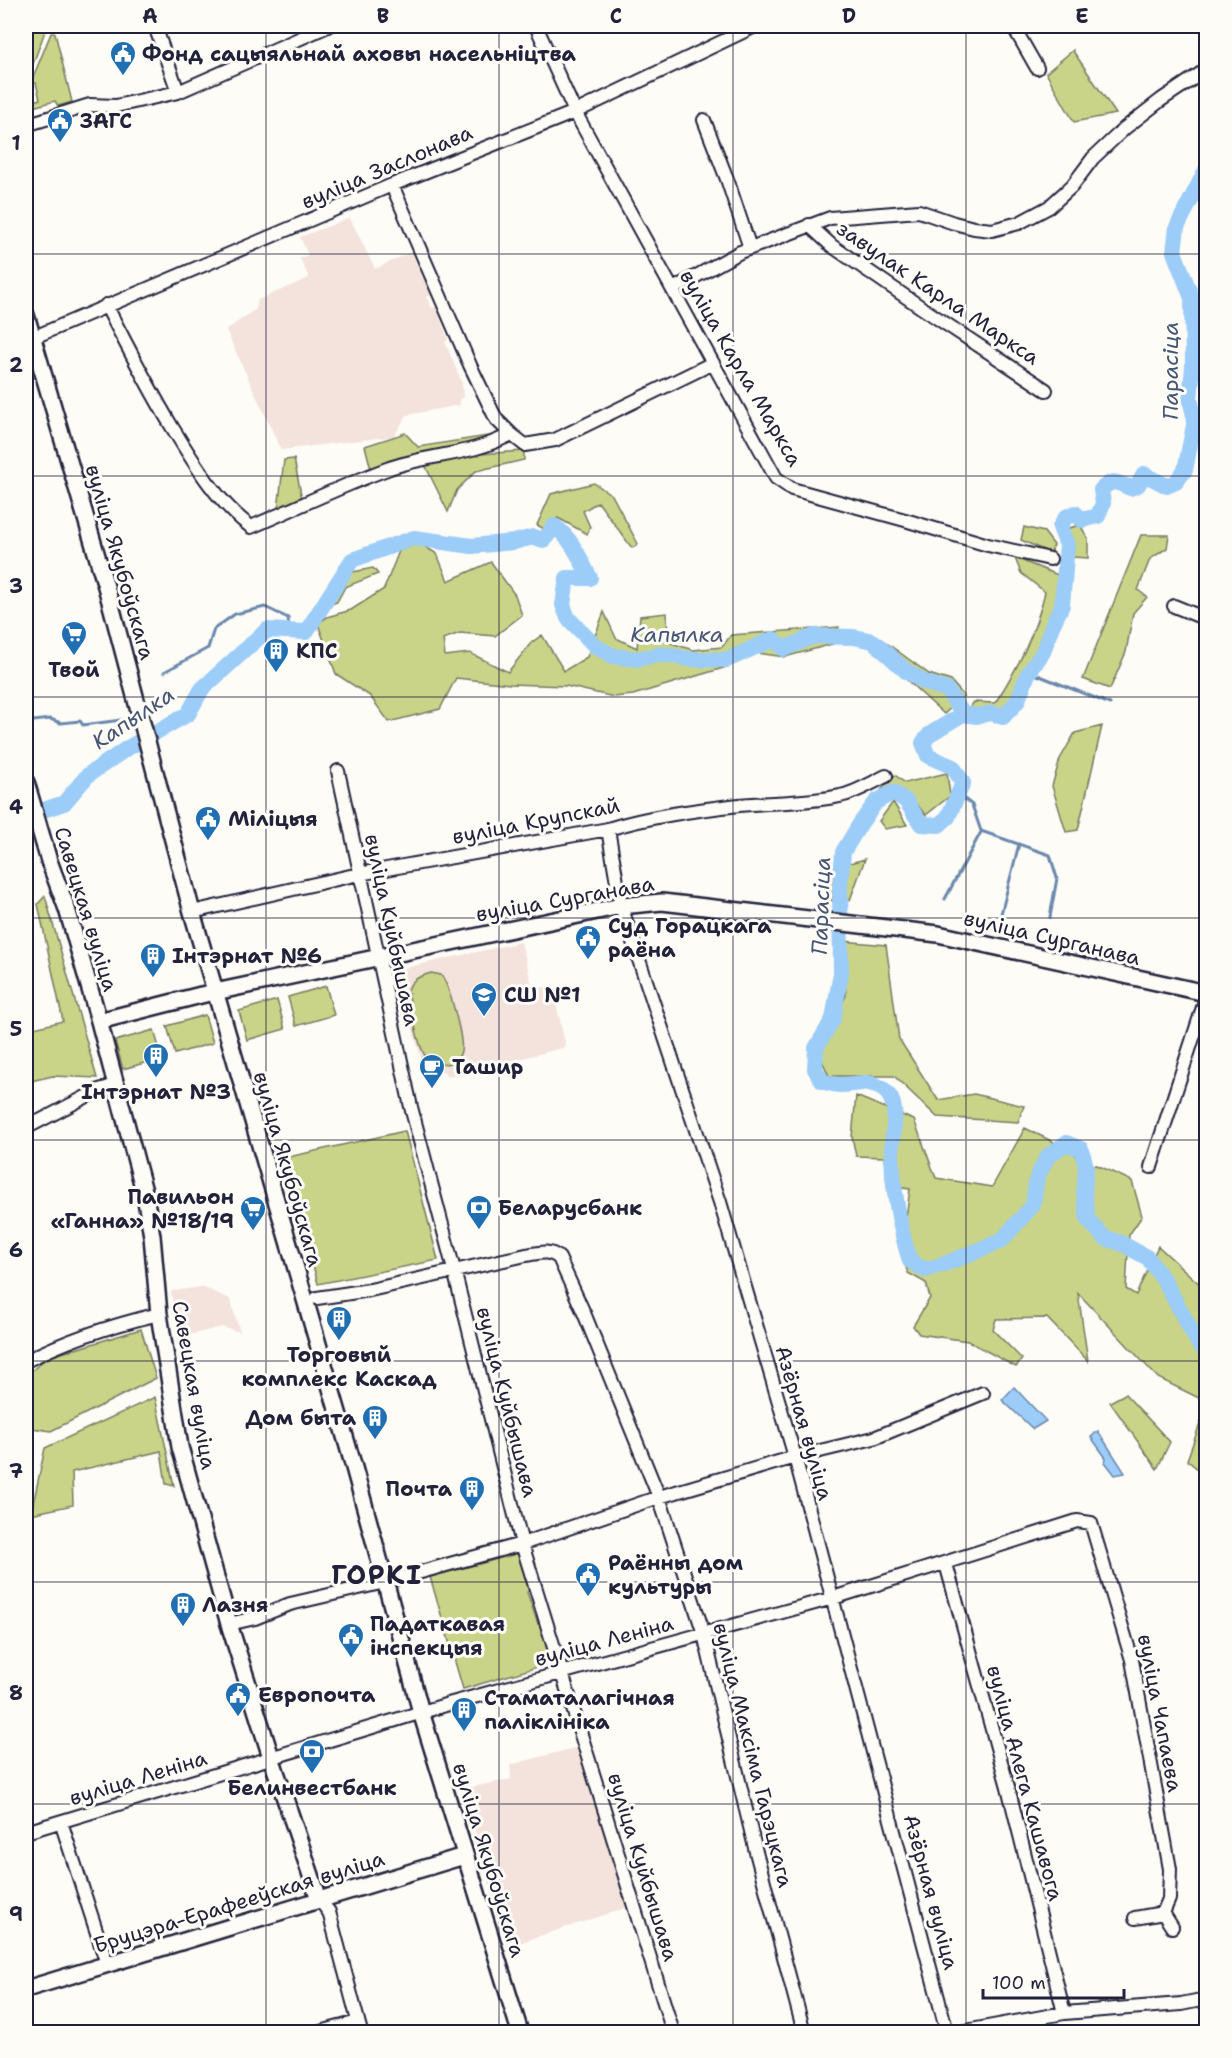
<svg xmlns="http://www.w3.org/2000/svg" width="1232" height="2058" viewBox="0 0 1232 2058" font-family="'Shantell Sans',sans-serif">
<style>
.built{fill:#f4e2dc}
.green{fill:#c9d488;stroke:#767b62;stroke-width:1.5}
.water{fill:#9cccf8;stroke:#6b88ac;stroke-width:1.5}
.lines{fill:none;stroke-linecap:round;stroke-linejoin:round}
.stream{stroke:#6b88ac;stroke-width:3}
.river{stroke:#9cccf8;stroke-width:16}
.minor-casing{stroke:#22223b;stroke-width:16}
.major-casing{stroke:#22223b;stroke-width:20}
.minor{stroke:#fdfcf7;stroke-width:12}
.major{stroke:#fdfcf7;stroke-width:15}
.grid{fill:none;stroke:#22223b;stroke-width:1.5;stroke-opacity:0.55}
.labels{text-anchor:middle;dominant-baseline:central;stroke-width:6;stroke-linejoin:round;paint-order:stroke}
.poi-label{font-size:21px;font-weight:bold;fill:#22223b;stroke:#fdfcf7;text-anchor:start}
.street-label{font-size:21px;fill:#22223b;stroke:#fdfcf7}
.water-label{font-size:22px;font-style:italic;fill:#475574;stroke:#fdfcf7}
.district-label{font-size:27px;font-weight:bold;letter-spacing:1.5px;fill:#22223b;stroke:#fdfcf7}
.neatline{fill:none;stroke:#22223b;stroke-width:2}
.grid-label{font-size:20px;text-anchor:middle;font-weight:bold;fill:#22223b}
</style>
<rect width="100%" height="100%" fill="#fdfcf7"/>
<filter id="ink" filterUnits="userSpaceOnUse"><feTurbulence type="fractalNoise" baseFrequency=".0167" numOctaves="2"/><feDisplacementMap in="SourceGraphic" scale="12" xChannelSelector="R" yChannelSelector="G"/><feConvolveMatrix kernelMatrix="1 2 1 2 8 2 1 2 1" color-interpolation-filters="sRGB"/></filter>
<g filter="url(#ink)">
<path class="built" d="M350,218L375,269L411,252L431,295L426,297L432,308L436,307L448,339L445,342L462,383L463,398L459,399L460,405L407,415L394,436L281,450L226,330L256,309L258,300L309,278L300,258L308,255L300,237Z
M521,942L533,989L552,986L566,1047L447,1077L443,1071H425L395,970Z
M202,1287L230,1299L240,1332L221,1327L178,1338L171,1291Z
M578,1747L628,1907L507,1947L463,1789L511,1779L510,1765Z"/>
<path class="green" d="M35,26H44L45,31L28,78L26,79V31L35,28Z
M51,33H55L72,102L58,106L55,101L29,108L28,103L40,99L36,83H33L32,80Z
M1073,50V51L1116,114L1074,122L1046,73Z
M405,433L418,447L487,436L488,440L371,469L365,446Z
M524,451V460L476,471L457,490L448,512L425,465L463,455Z
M294,459L302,499L278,509L284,460Z
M594,483L612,495L638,544L632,548L598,502L583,511L590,527L587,534L558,518L544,529L537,525L551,494Z
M1080,525L1088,538V558L1072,557L1074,548L1066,529Z
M1024,527L1044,532L1054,545L1050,553L1021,540Z
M1141,535H1169L1167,548L1150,559L1138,590L1147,597L1133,613L1126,652L1110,689L1083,679Z
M419,543L437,554L448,581L491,562L515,595L522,615L495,636L460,633L443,639L445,656L470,653L508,672L531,643L542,635L564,671L587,657L604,612L616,638L637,648L640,616L667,613L668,642L693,650L722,647L731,635L839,627L833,644L785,657L750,652L730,666L633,695L614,697L566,686L510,684L456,678L440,709L389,722L370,696L336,674L318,624L327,617L351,610L384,589L399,551Z
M1015,558L1058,575V603L1040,646L1023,675L1013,702L1002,714L988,709L968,710L974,702L995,703C1019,666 1035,634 1045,592L1021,573Z
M373,568L378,574L345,587L337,602L329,605L348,573Z
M884,641L929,674L951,681L964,696L944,714L875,651Z
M1102,726L1078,830L1066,832L1052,786L1060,759L1075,733Z
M947,773L950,796L926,815L913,800L897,788L882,789L895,775L905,783Z
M893,802L907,825L885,829L879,821Z
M865,859L850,900L831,901L822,870Z
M45,896L97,1078L53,1076L26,1082V1030L63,1021L38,904Z
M843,941L886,945L899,1039L938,1100L974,1094L1024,1106L1018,1122L937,1117L894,1076H829L820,1056L846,995Z
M431,973L441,975C449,984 464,1040 461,1051C457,1069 432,1067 424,1054C415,1037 412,1009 408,991C410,979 421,976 431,973Z
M326,986L334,1015L296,1026L288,997Z
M277,1000L285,1029L247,1040L239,1011Z
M205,1015L213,1043L175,1054L167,1026Z
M154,1030L162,1058L123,1069L115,1041Z
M856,1096L914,1120L936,1178L992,1187L1025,1128L1074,1152L1080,1166L1097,1165L1132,1181L1142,1216L1129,1235L1126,1289L1136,1295L1158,1246L1206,1290V1394L1201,1399L1158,1378L1078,1293L1088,1361L1047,1318L996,1319L993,1330L1022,1359L1016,1367L968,1341L919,1334L913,1326L930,1298L926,1283L908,1273L901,1253L910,1189L887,1186L885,1157L856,1156L852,1137Z
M405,1131L438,1260L318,1284L284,1158Z
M141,1329L156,1378L51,1431L26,1427V1376L46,1358Z
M1125,1394L1170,1442L1157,1469L1110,1402Z
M155,1397L174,1486L166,1484L161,1451L72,1472L73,1505L31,1514L45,1448Z
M1206,1407V1476L1187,1460Z
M516,1554L519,1555L530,1590L527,1592L538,1624L541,1623L551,1663L463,1689L430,1577Z"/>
<path class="water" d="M1014,1387L1046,1421L1033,1429L1002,1400Z
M1098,1431L1125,1473L1115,1475L1105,1462L1106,1458L1091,1437Z"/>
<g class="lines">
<path class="stream" d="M164,672L208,648L214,629L235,614L265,607L288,618L289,630
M1030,672L1110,704
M26,718L30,717L34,721L50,719L61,723L80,721L83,725L129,719L136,721
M148,725L161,729
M958,794L972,805L981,831L1050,855L1057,878L1050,917
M945,899L981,832
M1001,914L1019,844"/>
<path class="river" d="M1206,170L1177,227L1174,252L1192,298L1193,366L1190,399L1195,420L1185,470L1176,482L1167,486L1144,474L1138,485L1130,488C1116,482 1113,478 1101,490L1103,503L1098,516L1082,520L1075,513L1066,517L1060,527L1067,545L1062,605L1052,626L1043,652L1028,674L1017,702L1003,717L992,713L977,716L963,714L930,734L923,743L928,756L953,767L963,783L948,817L939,825L921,824L906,801L893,792L876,802L860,824L843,852L840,886L841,973L833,1019L816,1048L815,1069L822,1081C828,1083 834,1085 840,1085C858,1085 868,1078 884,1090C902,1104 891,1133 892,1152C892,1185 900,1230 910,1261L925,1270L950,1262L1001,1241L1033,1205L1037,1177L1048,1156L1066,1143L1081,1149L1086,1166L1084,1193L1088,1220L1105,1238L1121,1243L1148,1258L1165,1282L1198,1343L1206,1351
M26,816L64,803L88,775L126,749L188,714L202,689L267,630L306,632L352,560L414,538L472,546L514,542L533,537L544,540L554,526C572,538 580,559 590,578H567L563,605L568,618L595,646L613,656L637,659L662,654L689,659L727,660L773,639L784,649L814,636L854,637L873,641L906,671L924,682L947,690L963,714"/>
<defs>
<path id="minor" d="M155,26L178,92
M536,26L575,112L776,478L792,489L905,520L988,545L1050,559
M1013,26L1037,68
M704,120L727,179L750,248
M26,125L90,105L116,106L178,92L328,26
M392,185L470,365L496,419L511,434L525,445L555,440L713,363
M809,225L832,246L925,310L1046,390
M673,289L740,252L830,218L919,211L954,223L974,228L992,230L1019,223L1049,207L1072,186L1093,158L1125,128L1161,100L1206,70
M106,305C127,346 148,387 172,427C194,463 217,502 251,527C296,508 341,486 387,469C427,454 472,456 511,434
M32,338L392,185L575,112L755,26
M1174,606L1206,619
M338,771L411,1107L454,1270L522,1544L673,2032
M608,829L621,906L720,1202L795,1457L947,2032
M192,912L359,874L608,829C650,816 696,810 739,805C772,802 807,803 840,796C856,793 871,783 886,776
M26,1128L99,1090L117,1085
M1151,1167L1206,998
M317,1298L370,1290L526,1255C539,1253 549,1249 559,1258L584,1313L659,1497L704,1634L756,1852L804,2032
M26,1361C68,1339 113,1325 159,1314
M946,1564L1008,1787L1064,2013
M229,1624L255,1618L290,1604L385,1582L522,1544L659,1497L795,1457L874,1438L983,1393
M61,1822L107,1964
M26,1832L452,1703L833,1598L1077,1521L1091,1523L1132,1660L1170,1869L1169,1899L1163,1913L1172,1927
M319,1899L329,1912L361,2032
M1135,1918L1163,1913
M320,2032L358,2022
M960,2032L1064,2013L1181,2004L1206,1999"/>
<path id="major" d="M26,315L107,590L192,912L353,1464L421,1712L520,2032
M26,782L49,861L67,909L99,1021L145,1195L152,1236L159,1314L180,1447L229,1624L271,1757L319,1899
M99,1021L201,995L621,906L662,902L938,934L1206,993
M26,1989L464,1856"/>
</defs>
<use href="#minor" class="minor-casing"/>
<use href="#major" class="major-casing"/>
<use href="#minor" class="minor"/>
<use href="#major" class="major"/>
</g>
</g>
<path class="grid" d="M266,26V2032M499,26V2032M733,26V2032M966,26V2032M26,254H1206M26,476H1206M26,697H1206M26,918H1206M26,1140H1206M26,1361H1206M26,1582H1206M26,1804H1206"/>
<defs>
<symbol id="civic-pin" viewBox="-11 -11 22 30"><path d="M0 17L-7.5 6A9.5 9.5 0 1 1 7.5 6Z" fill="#1f6fb2" stroke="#fdfcf7"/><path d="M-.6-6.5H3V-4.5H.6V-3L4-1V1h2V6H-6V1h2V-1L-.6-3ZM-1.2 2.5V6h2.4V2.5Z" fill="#fff"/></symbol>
<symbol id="supermarket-pin" viewBox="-11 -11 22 30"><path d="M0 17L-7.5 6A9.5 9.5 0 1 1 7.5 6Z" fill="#1f6fb2" stroke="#fdfcf7"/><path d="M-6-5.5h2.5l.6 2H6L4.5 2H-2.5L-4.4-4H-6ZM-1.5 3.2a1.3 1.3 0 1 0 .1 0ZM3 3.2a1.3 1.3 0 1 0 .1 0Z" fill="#fff"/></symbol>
<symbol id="building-pin" viewBox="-11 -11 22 30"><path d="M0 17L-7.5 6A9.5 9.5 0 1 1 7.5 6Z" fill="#1f6fb2" stroke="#fdfcf7"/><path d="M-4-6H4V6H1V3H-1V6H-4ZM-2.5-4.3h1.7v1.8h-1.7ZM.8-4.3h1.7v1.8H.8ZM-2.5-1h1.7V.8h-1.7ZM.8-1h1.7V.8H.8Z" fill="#fff"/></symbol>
<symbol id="school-pin" viewBox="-11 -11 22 30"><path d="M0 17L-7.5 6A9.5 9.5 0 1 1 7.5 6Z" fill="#1f6fb2" stroke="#fdfcf7"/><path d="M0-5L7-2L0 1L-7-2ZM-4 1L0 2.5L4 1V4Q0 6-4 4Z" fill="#fff"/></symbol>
<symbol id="cafe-pin" viewBox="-11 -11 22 30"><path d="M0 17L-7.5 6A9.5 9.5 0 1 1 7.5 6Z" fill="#1f6fb2" stroke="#fdfcf7"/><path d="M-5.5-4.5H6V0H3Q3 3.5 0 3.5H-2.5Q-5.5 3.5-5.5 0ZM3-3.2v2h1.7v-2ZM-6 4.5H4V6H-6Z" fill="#fff"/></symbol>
<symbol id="bank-pin" viewBox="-11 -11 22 30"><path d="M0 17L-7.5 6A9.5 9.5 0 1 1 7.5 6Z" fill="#1f6fb2" stroke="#fdfcf7"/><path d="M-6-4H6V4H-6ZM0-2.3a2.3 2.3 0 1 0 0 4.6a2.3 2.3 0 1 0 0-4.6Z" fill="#fff"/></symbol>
</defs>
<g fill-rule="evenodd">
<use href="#civic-pin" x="108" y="39" width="30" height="40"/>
<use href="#civic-pin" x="45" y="106" width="30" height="40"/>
<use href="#supermarket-pin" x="59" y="619" width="30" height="40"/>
<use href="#building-pin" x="261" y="636" width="30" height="40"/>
<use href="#civic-pin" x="193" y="804" width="30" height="40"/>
<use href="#civic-pin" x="573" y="923" width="30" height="40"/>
<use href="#building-pin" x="138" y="941" width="30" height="40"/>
<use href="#school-pin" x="469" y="980" width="30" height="40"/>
<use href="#building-pin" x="141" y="1041" width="30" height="40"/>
<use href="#cafe-pin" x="417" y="1052" width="30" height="40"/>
<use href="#bank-pin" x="464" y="1193" width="30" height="40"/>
<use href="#supermarket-pin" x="238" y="1194" width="30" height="40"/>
<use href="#building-pin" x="324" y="1304" width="30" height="40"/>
<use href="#building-pin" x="360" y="1403" width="30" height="40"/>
<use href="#building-pin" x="457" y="1474" width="30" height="40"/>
<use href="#civic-pin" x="573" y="1560" width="30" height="40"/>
<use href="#building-pin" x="168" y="1590" width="30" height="40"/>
<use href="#civic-pin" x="336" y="1621" width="30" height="40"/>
<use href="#civic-pin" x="223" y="1680" width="30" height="40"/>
<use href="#building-pin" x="449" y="1695" width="30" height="40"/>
<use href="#bank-pin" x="297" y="1737" width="30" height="40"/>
</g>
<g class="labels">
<g class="poi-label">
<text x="142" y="54">Фонд сацыяльнай аховы насельніцтва</text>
<text x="80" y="121">ЗАГС</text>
<text x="296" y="651">КПС</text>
<text x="74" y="670" text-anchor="middle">Твой</text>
<text x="228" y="819">Міліцыя</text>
<text x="608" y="926">Суд Горацкага<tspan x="608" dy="24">раёна</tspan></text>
<text x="172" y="956">Інтэрнат №6</text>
<text x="504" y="995">СШ №1</text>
<text x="452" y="1067">Ташир</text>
<text x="156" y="1092" text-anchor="middle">Інтэрнат №3</text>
<text x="234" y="1197" text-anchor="end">Павильон<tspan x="234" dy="24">«Ганна» №18/19</tspan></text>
<text x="498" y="1208">Беларусбанк</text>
<text x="339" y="1355" text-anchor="middle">Торговый<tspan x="339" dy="24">комплекс Каскад</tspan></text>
<text x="356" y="1418" text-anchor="end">Дом быта</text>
<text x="452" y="1489" text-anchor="end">Почта</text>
<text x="608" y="1563">Раённы дом<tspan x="608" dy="24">культуры</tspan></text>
<text x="202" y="1605">Лазня</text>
<text x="370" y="1624">Падаткавая<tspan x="370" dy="24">інспекцыя</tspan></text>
<text x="258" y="1695">Европочта</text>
<text x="484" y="1698">Стаматалагічная<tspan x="484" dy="24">паліклініка</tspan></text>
<text x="312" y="1788" text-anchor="middle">Белинвестбанк</text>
</g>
<g class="street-label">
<text transform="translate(387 167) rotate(-23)">вуліца Заслонава</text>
<text transform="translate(938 293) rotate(34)">завулак Карла Маркса</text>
<text transform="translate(741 368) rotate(60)">вуліца Карла Маркса</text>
<text transform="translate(120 562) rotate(74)">вуліца Якубоўскага</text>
<text transform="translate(536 821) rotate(-11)">вуліца Крупскай</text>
<text transform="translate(565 899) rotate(-10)">вуліца Сурганава</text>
<text transform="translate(86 909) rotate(73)">Савецкая вуліца</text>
<text transform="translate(392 930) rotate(78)">вуліца Куйбышава</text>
<text transform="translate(1052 938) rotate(13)">вуліца Сурганава</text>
<text transform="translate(288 1169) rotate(74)">вуліца Якубоўскага</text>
<text transform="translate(194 1385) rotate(80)">Савецкая вуліца</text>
<text transform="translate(507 1402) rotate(76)">вуліца Куйбышава</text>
<text transform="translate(804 1423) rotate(74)">Азёрная вуліца</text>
<text transform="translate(604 1641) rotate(-15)">вуліца Леніна</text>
<text transform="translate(1160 1713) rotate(79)">вуліца Чапаева</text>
<text transform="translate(753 1755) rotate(76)">вуліца Максіма Гарэцкага</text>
<text transform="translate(138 1778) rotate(-17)">вуліца Леніна</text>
<text transform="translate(1025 1783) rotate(75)">вуліца Алега Кашавога</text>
<text transform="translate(489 1860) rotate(73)">вуліца Якубоўскага</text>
<text transform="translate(643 1867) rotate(73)">вуліца Куйбышава</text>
<text transform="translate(931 1892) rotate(75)">Азёрная вуліца</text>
<text transform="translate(239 1902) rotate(-17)">Бруцэра-Ерафееўская вуліца</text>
</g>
<g class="water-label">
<text transform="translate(1170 371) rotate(-90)">Парасіца</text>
<text x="677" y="634">Капылка</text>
<text transform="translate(133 718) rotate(-34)">Капылка</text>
<text transform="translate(821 906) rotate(-88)">Парасіца</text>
</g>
<g class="district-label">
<text x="377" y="1574">ГОРКІ</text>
</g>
</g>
<rect width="1232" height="2058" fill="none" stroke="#fdfcf7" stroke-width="66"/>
<path d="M983 1989v9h141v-9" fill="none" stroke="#22223b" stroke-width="3"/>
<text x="992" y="1989" font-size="18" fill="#22223b" stroke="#fdfcf7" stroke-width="4.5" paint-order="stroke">100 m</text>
<rect x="33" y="33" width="1166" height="1992" class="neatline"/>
<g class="grid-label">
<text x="150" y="23">A</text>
<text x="383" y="23">B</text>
<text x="616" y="23">C</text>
<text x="849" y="23">D</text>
<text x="1082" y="23">E</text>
<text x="16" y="150">1</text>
<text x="16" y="372">2</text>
<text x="16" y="593">3</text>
<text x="16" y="814">4</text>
<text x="16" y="1036">5</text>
<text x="16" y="1257">6</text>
<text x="16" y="1478">7</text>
<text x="16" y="1700">8</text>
<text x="16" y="1921">9</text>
</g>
</svg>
